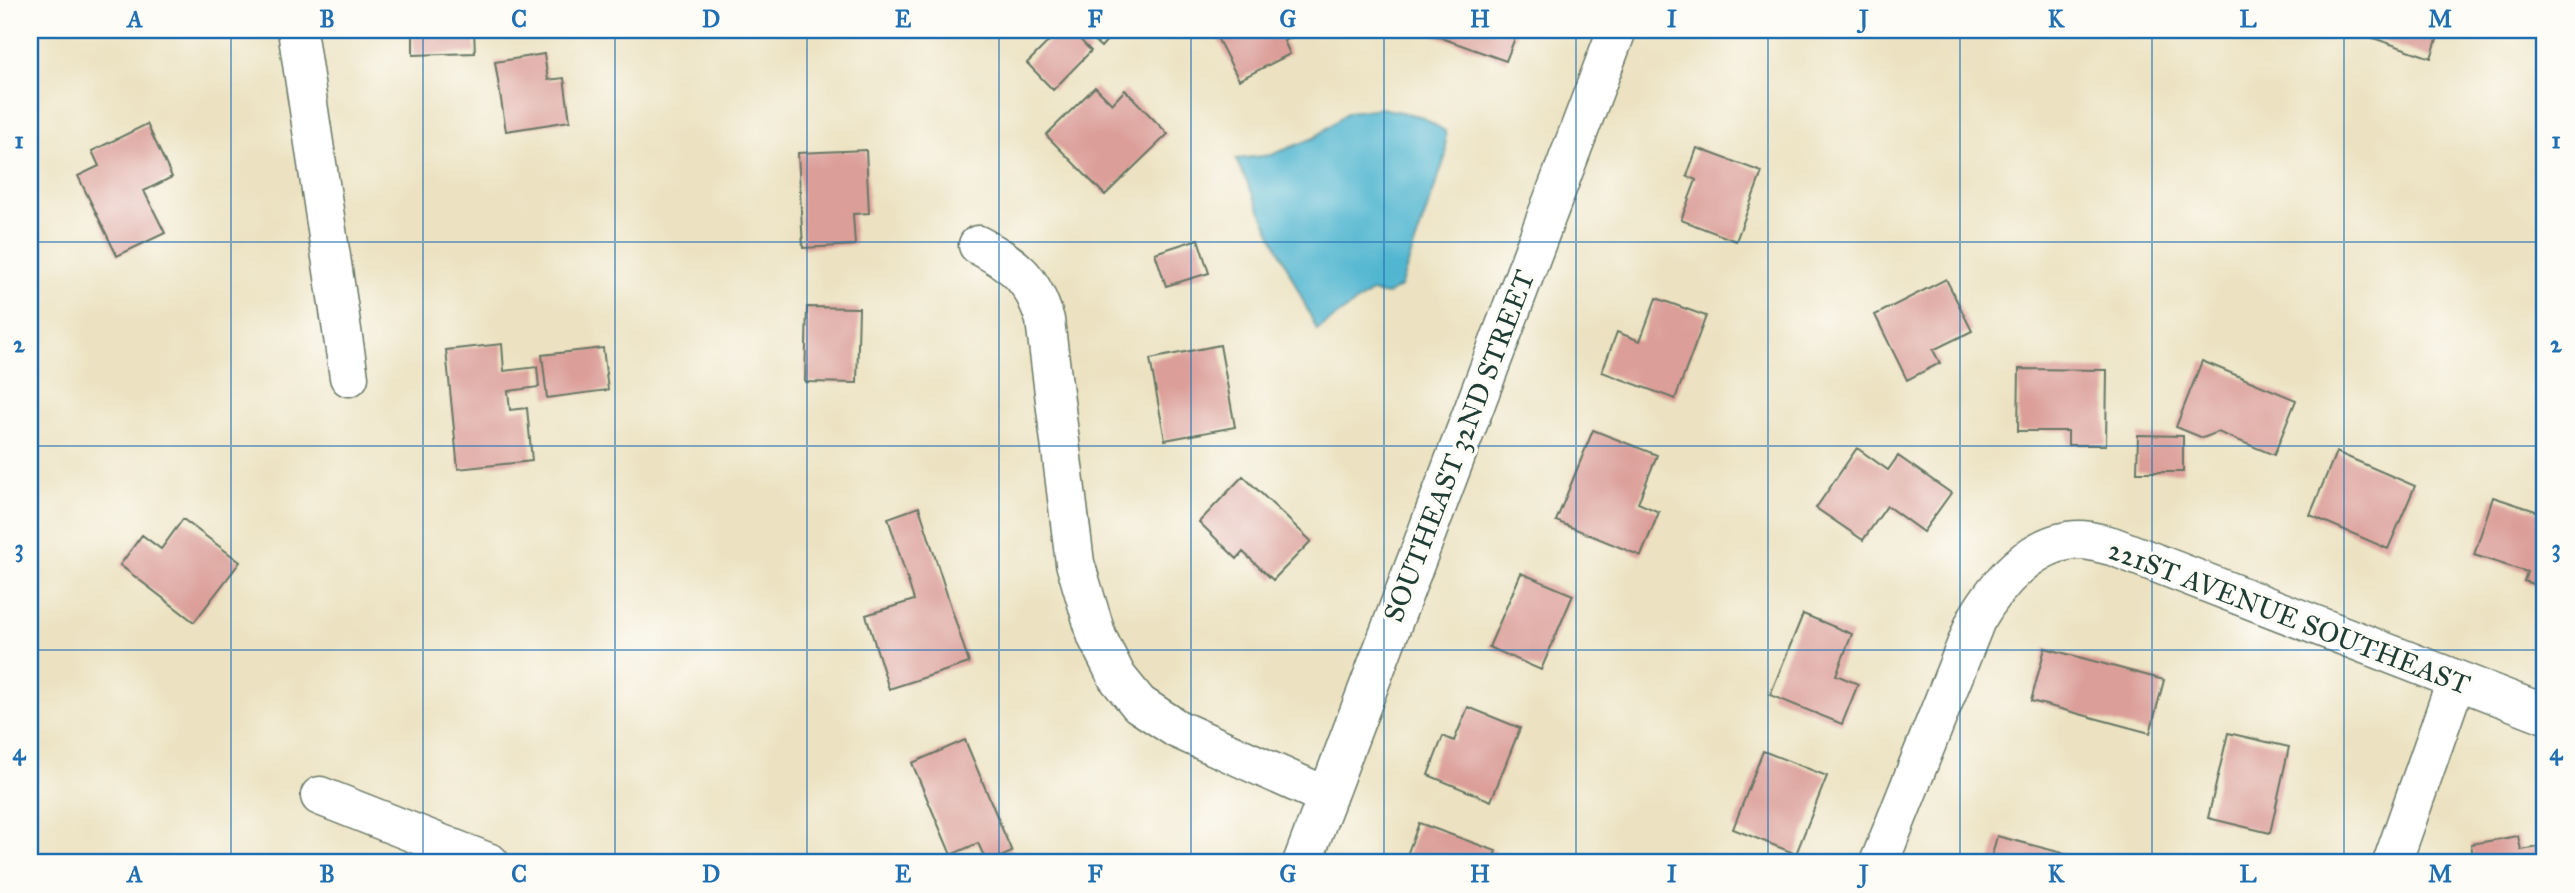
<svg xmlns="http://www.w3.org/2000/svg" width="2575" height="893" viewBox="0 0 2575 893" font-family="'IM FELL Great Primer',serif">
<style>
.water{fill:#51b6d0;stroke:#387a82;stroke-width:2}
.building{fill:#db9e98}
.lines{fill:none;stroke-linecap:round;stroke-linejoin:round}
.minor-casing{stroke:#677765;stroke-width:41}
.minor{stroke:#fff;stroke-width:38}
.grid{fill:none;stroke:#1f6fb2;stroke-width:2;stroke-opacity:0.55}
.labels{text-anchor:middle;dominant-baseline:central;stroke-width:7;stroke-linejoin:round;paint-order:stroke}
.street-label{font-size:28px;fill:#1f3d34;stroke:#fdfcf7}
.neatline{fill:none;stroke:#1f6fb2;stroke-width:2.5}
.grid-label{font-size:23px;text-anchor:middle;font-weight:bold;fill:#1f6fb2}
</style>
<rect width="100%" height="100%" fill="#fdfcf7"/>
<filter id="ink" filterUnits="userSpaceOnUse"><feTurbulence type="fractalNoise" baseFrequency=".0143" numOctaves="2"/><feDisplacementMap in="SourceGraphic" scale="14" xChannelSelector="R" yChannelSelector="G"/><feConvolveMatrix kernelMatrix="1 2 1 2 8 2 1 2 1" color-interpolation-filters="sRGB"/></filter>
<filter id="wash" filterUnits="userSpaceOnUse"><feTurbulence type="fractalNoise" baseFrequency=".00686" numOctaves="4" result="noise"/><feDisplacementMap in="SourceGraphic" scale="28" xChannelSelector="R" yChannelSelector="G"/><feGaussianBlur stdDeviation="1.57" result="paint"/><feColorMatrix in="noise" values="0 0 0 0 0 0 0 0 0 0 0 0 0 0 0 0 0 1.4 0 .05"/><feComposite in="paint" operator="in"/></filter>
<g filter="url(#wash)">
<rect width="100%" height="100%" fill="#ece2c1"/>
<path class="water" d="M1381,108L1420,116L1445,131L1446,155L1400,287L1387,295L1371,292L1317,330L1236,159L1271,155L1314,138L1348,112Z"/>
<g id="blocks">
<path class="building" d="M413,30H474L475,53L413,55Z
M1060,30H1071L1091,51L1053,90L1027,63Z
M1082,30H1116L1101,47Z
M1213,30H1306L1284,41L1290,54L1239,80Z
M1419,30H1518L1506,61Z
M2350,30H2440L2431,58Z
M544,54L548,80L564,78L570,121L506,131L495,62Z
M1095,87L1112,104L1125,90L1168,134L1105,195L1046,135Z
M147,124L172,177L144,191L165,233L117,256L78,176L99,166L92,151Z
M1697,148L1762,172L1736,241L1681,220L1696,180L1687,176Z
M866,150L869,213L853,214L855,245L803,248L798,153Z
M2545,174V195L2537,191Z
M1198,239L1209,273L1166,286L1155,253Z
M1946,279L1972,331L1933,350L1940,363L1907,380L1875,315Z
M1656,298L1706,316L1675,399L1602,372L1617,332L1640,341Z
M807,307L859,308L857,383L805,382Z
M502,344L504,371L537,367L539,387L508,391L510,410L527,408L532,461L458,469L446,350Z
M1220,345L1235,427L1165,440L1150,359Z
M603,348L608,390L547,398L542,355Z
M2202,361L2296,400L2274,455L2218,432L2203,438L2176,427Z
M2019,369L2107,370L2106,445H2068V431H2018Z
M1593,430L1657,455L1638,503L1659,512L1641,556L1556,521Z
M2138,435L2183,436V472H2137Z
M1857,448L1888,470L1898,456L1951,493L1923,532L1887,506L1863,540L1816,508Z
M2336,452L2415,486L2388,549L2310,515Z
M1243,476L1311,541L1273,580L1243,552L1237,559L1199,522Z
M2493,497L2545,514V588L2524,581L2527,572L2474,555Z
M919,507L969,663L889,689L866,615L914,600L888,518Z
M183,519L240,562L194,622L120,565L142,535L161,549Z
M1521,573L1573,595L1541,670L1489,647Z
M1803,614L1852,634L1836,675L1858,684L1842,724L1770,695Z
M2045,648L2164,680L2150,733L2031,701Z
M1468,707L1520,728L1491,801L1428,775L1443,736L1454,741Z
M2228,733L2289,747L2270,833L2208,818Z
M965,740L1012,852L987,863L978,843L951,855L912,763Z
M1763,751L1827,776L1796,854L1733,829Z
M1419,823L1496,851L1491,863H1404Z
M1997,836L2070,855L2067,863H1990Z
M2518,836L2521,850L2545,846V863H2474L2471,844Z"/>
</g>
</g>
<g filter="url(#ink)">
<use href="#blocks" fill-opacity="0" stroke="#677765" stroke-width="2"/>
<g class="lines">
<defs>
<path id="minor" d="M297,30L349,377
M978,245C1017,266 1032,278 1045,320L1075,563L1097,637L1117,677L1139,704L1177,729L1326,796
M320,796L490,863
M1302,863L1617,30
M1879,863L1976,620C1997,584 2033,540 2080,540C2090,540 2102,544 2112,546L2545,714
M2392,863L2456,681"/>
</defs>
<use href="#minor" class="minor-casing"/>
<use href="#minor" class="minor"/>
</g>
</g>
<path class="grid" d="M231,30V863M423,30V863M615,30V863M807,30V863M999,30V863M1191,30V863M1384,30V863M1576,30V863M1768,30V863M1960,30V863M2152,30V863M2344,30V863M30,242H2545M30,446H2545M30,650H2545"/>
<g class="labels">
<g class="street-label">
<text transform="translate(1459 446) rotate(-69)">SOUTHEAST 32ND STREET</text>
<text transform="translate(2289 617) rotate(21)">221ST AVENUE SOUTHEAST</text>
</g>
</g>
<rect width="2575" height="893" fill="none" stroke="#fdfcf7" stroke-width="77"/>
<rect x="38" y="38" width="2498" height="816" class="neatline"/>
<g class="grid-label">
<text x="135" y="27">A</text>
<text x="327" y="27">B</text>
<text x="519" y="27">C</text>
<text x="711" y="27">D</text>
<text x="903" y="27">E</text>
<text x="1095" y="27">F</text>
<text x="1288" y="27">G</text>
<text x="1480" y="27">H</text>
<text x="1672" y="27">I</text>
<text x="1864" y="27">J</text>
<text x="2056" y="27">K</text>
<text x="2248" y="27">L</text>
<text x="2440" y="27">M</text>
<text x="19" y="148">1</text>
<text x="2556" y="148">1</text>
<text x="19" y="352">2</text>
<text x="2556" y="352">2</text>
<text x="19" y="556">3</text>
<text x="2556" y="556">3</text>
<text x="19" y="760">4</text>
<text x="2556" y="760">4</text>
<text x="135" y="882">A</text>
<text x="327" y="882">B</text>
<text x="519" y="882">C</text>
<text x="711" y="882">D</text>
<text x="903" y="882">E</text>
<text x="1095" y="882">F</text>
<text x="1288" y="882">G</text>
<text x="1480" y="882">H</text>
<text x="1672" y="882">I</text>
<text x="1864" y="882">J</text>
<text x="2056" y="882">K</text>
<text x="2248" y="882">L</text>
<text x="2440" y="882">M</text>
</g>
</svg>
